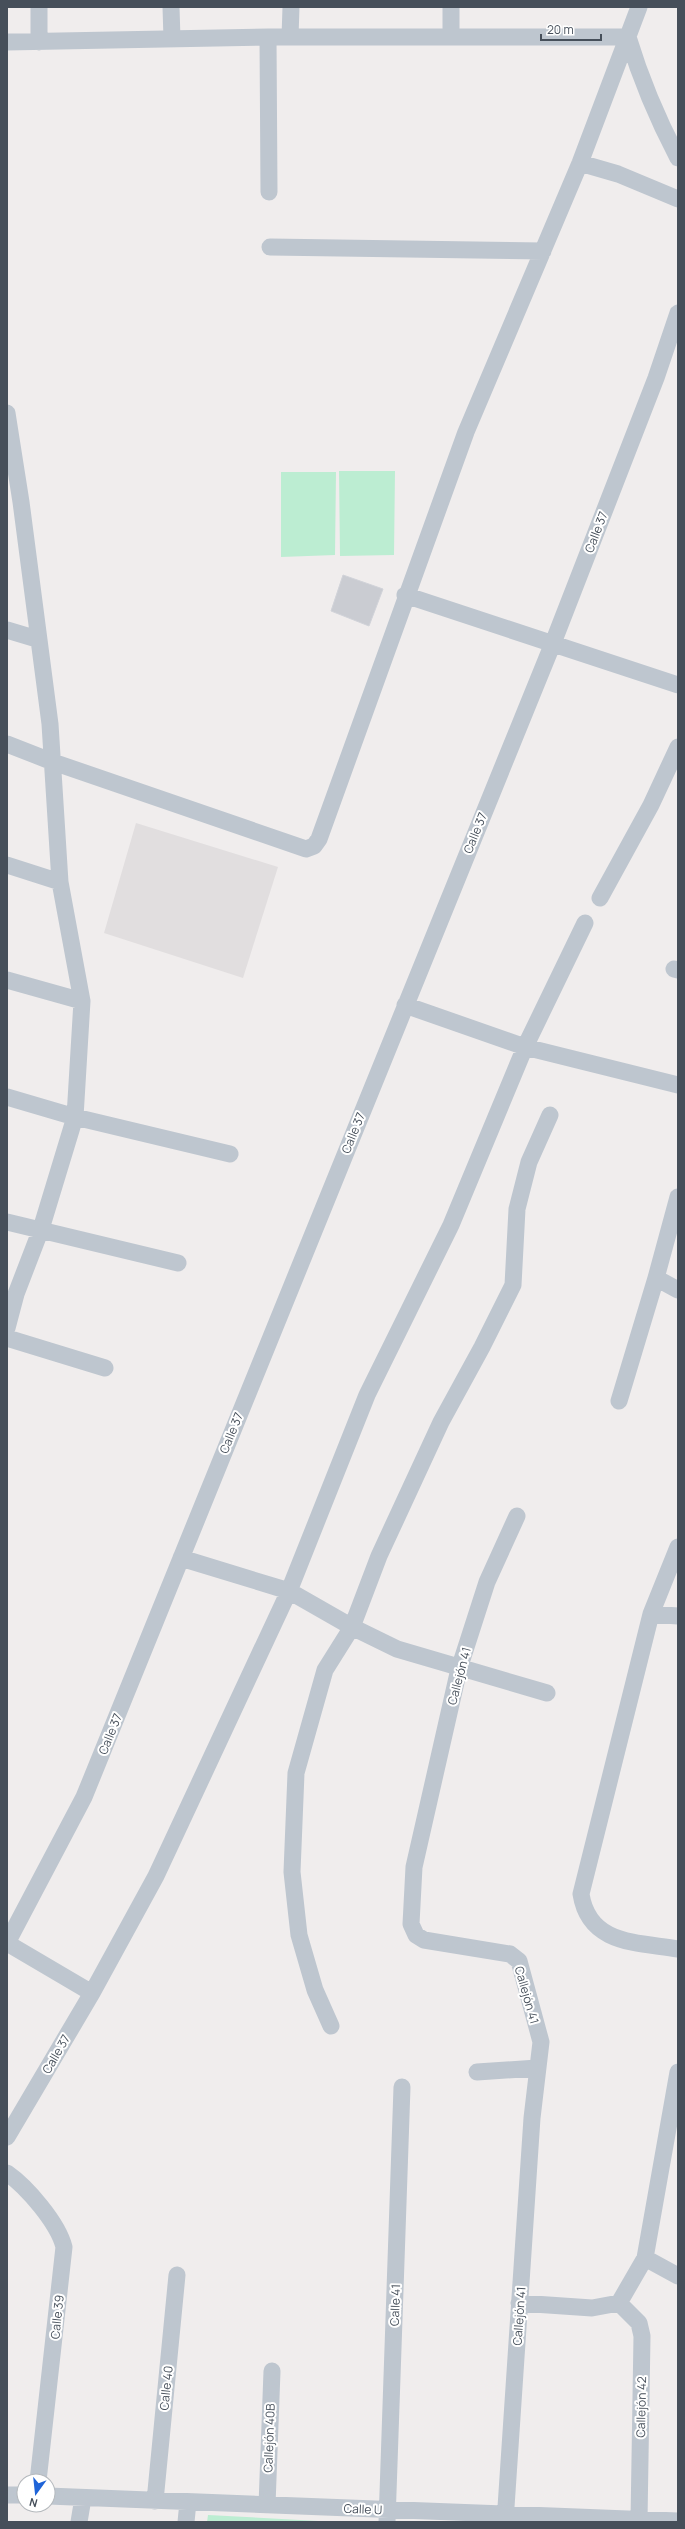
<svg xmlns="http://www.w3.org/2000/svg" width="685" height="2529" viewBox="0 0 685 2529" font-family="Manrope,sans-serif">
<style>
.education{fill:#e1dedf}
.green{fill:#bcedd2}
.building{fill:#caccd2;stroke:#d1d3d9}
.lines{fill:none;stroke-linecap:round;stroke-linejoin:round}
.minor{stroke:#bec6cf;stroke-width:17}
.labels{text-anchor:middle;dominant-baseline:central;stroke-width:4;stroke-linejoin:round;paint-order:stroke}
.street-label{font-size:12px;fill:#464f5a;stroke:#fff}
</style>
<rect width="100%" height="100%" fill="#f0eded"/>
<path class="education" d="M136,823L278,867L243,978L104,933Z"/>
<path class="green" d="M339,471H395L394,555L340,556Z
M281,472H336L335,555L281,557Z
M208,2515L337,2522H207Z"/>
<path class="building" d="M343,575L383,589L369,626L331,611Z"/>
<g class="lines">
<path class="minor" d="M171,7L172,39
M451,7V37
M268,37L269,192
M290,37L291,7
M7,42L268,37H628C641,80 657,118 678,158
M39,42V7
M580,163L618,174L678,199
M270,247L543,251
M7,413L21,502L50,724L60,882L82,1001L75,1117L41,1229L16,1294L7,1328
M405,595L678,685
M7,630L37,639
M7,744L53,762L306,849L314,846L319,839L466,432L580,163L639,7
M7,865L60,882
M600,898L651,805L678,747
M674,969L678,970
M7,980L82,1001
M405,1005L525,1047L678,1085
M7,1097L75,1117L230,1154
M678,1197L656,1278L678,1290
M7,1222L178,1263
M7,1338L105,1368
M619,1401L656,1278
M678,1547L651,1614L581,1894C589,1945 637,1942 678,1949
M181,1558L289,1591L352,1627L397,1649L547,1693
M651,1614L678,1616
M7,1943L84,1797L553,643L656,378L678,313
M7,1943L92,1993
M331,2026L315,1990L299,1935L292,1872L296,1773L325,1670L352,1627L379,1556L441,1422L482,1347L513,1285L517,1209L529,1162L550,1115
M477,2072L537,2068
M7,2137L92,1993L156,1876L289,1591L367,1395L451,1225L525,1047L585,923
M7,2173C27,2187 58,2223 64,2247L38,2481
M645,2258L678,2276
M519,2303L592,2308L619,2303L645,2258L678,2072
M619,2303L639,2323L642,2336L639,2520
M7,2495H24
M48,2496L678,2521
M155,2501L177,2275
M267,2505L272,2371
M79,2522L83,2498
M186,2522L188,2502
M387,2522L402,2087
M505,2522L532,2118L541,2042L519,1961L510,1954L424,1940L416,1935L411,1924L414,1867L459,1669L487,1582L517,1516"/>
</g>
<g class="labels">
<g class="street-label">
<text transform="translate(596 532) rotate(-69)">Calle 37</text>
<text transform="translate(475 833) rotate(-68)">Calle 37</text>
<text transform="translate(353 1133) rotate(-68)">Calle 37</text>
<text transform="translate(231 1433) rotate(-68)">Calle 37</text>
<text transform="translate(459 1676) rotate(-75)">Callejón 41</text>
<text transform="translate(110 1734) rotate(-68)">Calle 37</text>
<text transform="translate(527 1995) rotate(74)">Callejón 41</text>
<text transform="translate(56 2054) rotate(-60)">Calle 37</text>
<text transform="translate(395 2305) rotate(-88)">Calle 41</text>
<text transform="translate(519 2316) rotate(-86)">Callejón 41</text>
<text transform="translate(57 2317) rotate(-84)">Calle 39</text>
<text transform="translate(166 2388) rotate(-84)">Calle 40</text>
<text transform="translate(641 2407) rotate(-89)">Callejón 42</text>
<text transform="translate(269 2438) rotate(-88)">Callejón 40B</text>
<text transform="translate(363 2509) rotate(2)">Calle U</text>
</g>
</g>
<rect width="685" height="2529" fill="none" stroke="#464f5a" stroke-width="16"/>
<g transform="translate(36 2493) rotate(195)"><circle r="19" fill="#ffffff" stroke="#b5b9bd"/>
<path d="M0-3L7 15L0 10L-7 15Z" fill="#1f64d8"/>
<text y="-6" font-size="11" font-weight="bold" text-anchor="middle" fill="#464f5a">N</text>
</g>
<path d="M541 34v6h60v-6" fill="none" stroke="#464f5a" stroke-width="2"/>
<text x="547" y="34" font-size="12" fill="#464f5a" stroke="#ffffff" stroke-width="3" paint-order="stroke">20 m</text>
</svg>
